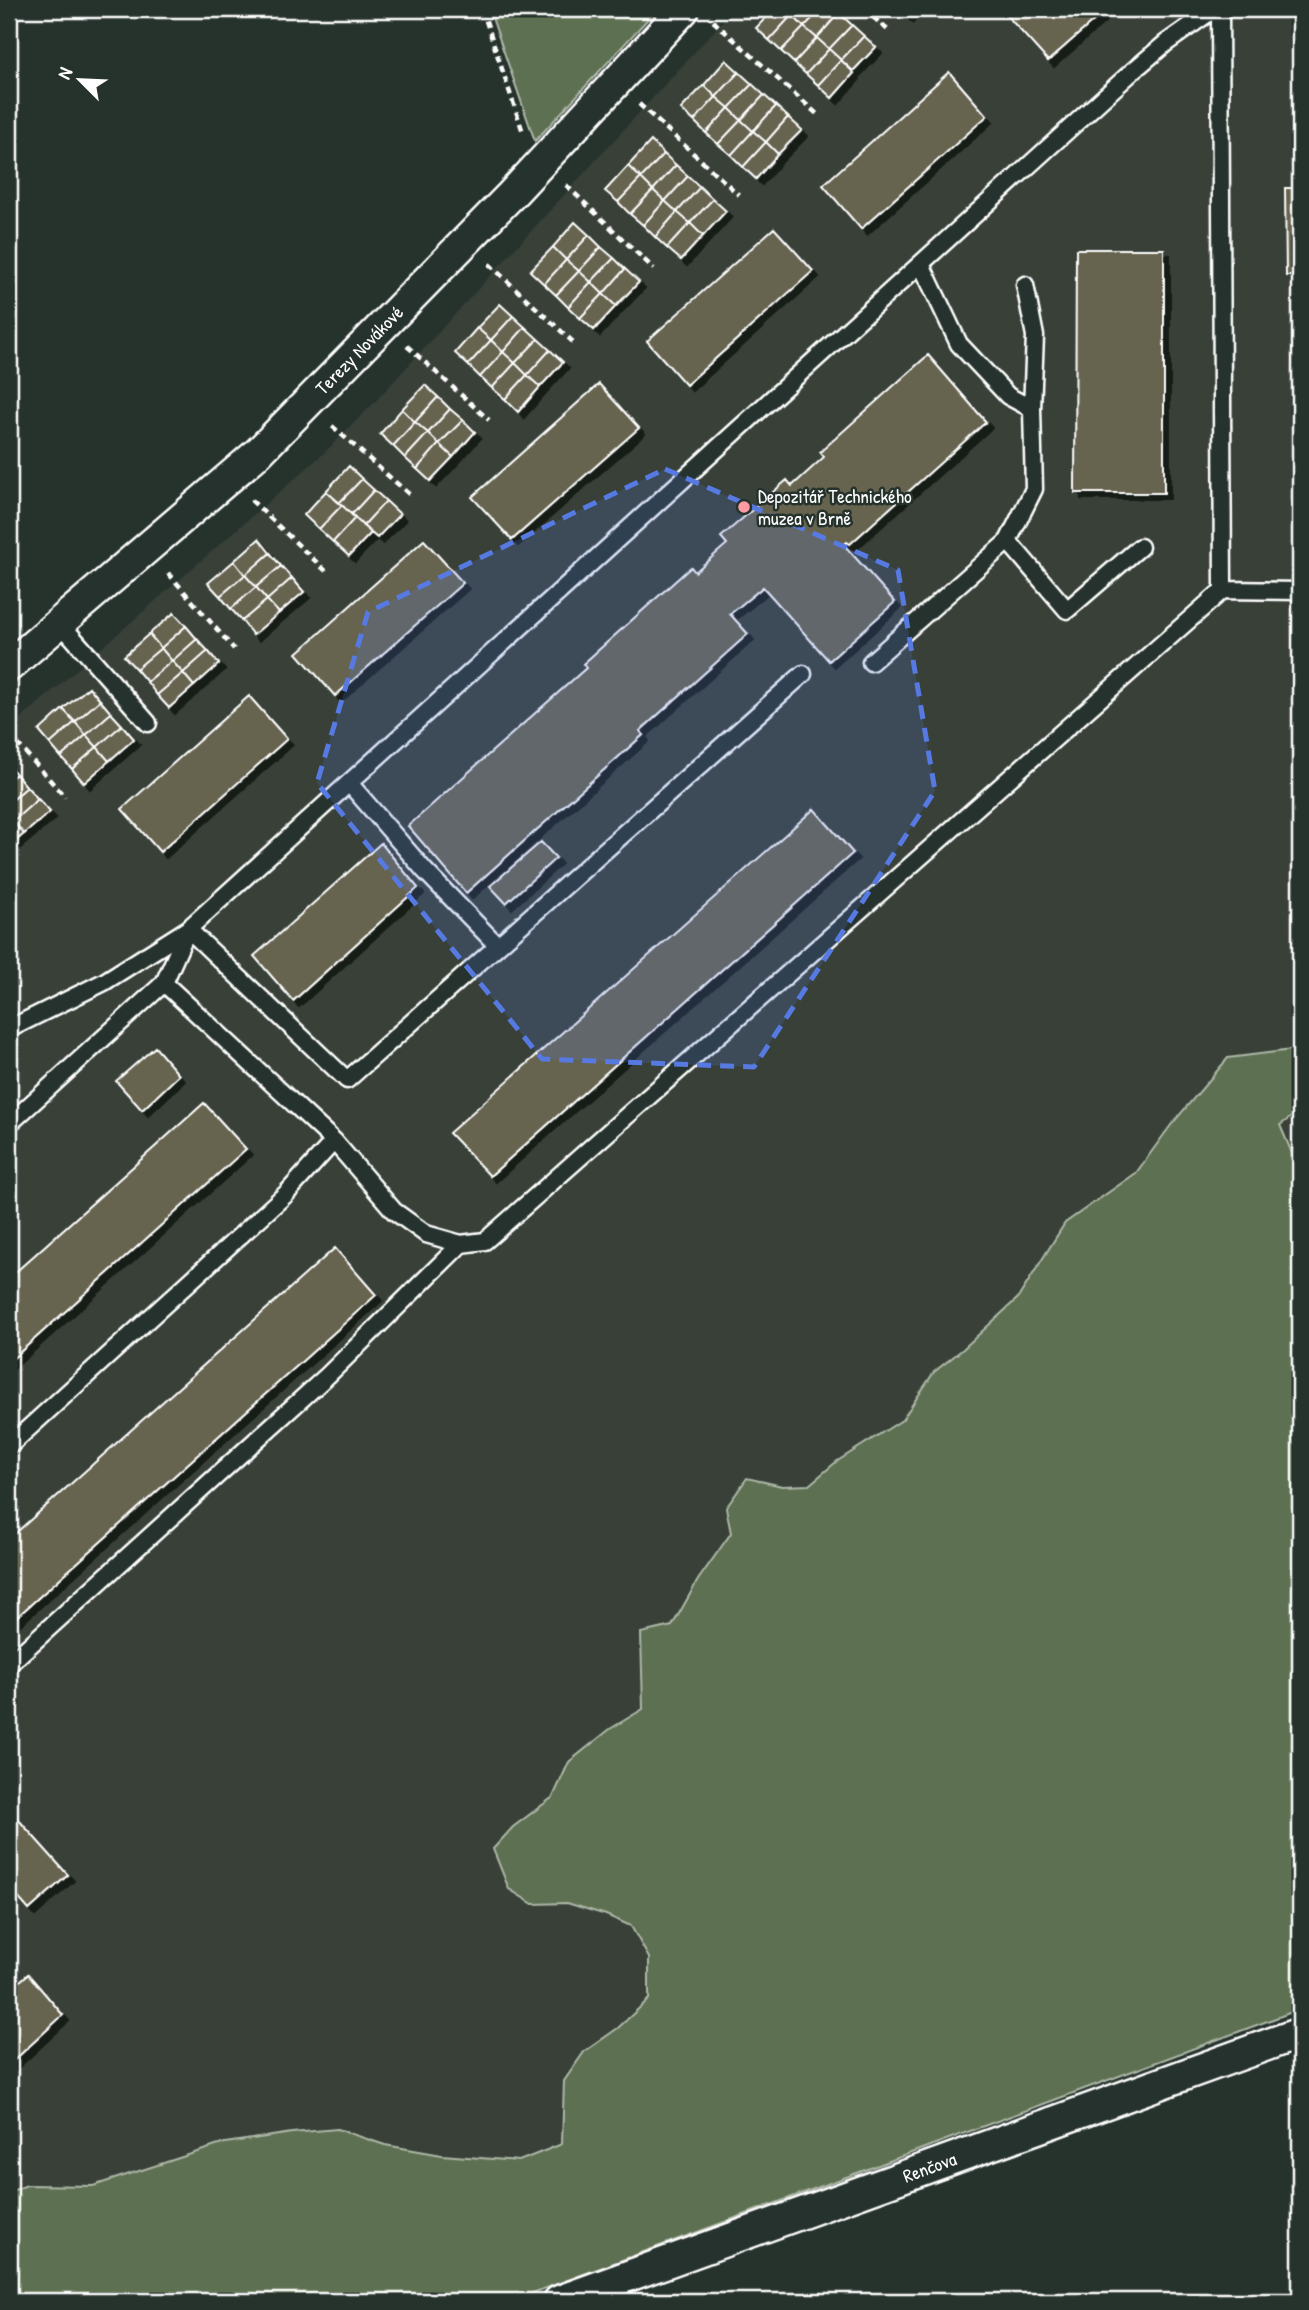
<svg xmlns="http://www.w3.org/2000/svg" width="1309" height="2310" viewBox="0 0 1309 2310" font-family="'Patrick Hand',sans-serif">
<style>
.built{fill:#394138}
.green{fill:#5d6f51;stroke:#aeb7a8;stroke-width:2}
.building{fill:#666350;stroke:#fff;stroke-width:2;filter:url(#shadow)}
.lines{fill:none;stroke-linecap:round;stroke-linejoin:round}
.lane-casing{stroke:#fff;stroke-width:21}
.street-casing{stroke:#fff;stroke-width:35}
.path{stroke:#fff;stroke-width:4.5;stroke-dasharray:7 5;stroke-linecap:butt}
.lane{stroke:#26332d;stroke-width:16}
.street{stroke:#26332d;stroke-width:30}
.marked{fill:#567ae2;fill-opacity:0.2;stroke:#567ae2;stroke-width:5;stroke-dasharray:14 9;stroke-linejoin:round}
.poi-dot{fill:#ff9aa2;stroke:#26332d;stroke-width:2.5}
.labels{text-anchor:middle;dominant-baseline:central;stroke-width:5;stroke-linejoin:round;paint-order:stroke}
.street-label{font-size:19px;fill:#fff;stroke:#26332d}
.poi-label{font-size:19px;fill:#fff;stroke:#26332d;text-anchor:start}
</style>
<defs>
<filter id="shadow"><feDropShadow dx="6" dy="6" stdDeviation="0" flood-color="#0009"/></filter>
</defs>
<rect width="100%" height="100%" fill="#26332d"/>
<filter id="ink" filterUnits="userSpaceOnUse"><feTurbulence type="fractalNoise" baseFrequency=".0143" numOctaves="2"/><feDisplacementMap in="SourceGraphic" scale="14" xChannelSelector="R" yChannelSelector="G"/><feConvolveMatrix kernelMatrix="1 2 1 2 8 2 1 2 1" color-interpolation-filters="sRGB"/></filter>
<g filter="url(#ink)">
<path class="built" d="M734,9H1300V1997L9,2301V729L323,454L373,404Z"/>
<path class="green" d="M489,9H657L535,141Z
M1300,1049V1111L1280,1125L1300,1172V2009L511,2301H9V2192L27,2185L93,2186L225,2143L292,2133L337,2129L385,2145L442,2155L519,2161L562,2144L564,2081L584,2052L618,2028L649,1999V1958L631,1926L606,1915L567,1903L533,1904L509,1889L493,1849L513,1827L553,1797L569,1762L610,1729L643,1709L641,1633L672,1626L698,1580L731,1533L726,1508L747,1478L782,1486L809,1485L836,1462L902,1420L934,1372L963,1349L1018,1298L1065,1223L1136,1173L1171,1125L1228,1058Z"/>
<path class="building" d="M774,9H785L792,15L769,40L756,28Z
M798,9H821L804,27L792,15Z
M821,9H835L839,13L817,38L804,27Z
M898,9H914L907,17Z
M1001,9H1107L1048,61Z
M839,13L852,25L829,49L817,38Z
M792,15L804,27L781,51L769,40Z
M852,25L864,36L841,60L829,49Z
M804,27L817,38L794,63L781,51Z
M864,36L876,47L853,71L841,60Z
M817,38L829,49L806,74L794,63Z
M829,49L841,60L818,85L806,74Z
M726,60L739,72L716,97L704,85Z
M841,60L854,73L832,98L818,85Z
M739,72L752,84L729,108L716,97Z
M949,72L987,116L861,229L823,185Z
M752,84L764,95L741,120L729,108Z
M704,85L716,97L694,121L681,109Z
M764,95L776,106L753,131L741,120Z
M716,97L729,108L706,133L694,121Z
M776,106L788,117L766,142L753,131Z
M729,108L741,120L718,144L706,133Z
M788,117L802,130L778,154L766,142Z
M741,120L753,131L731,155L718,144Z
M753,131L766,142L743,167L731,155Z
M651,141L664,154L641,178L628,166Z
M766,142L778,154L756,179L743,167Z
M664,154L676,165L653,190L641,178Z
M676,165L688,176L665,201L653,190Z
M628,166L641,178L618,202L605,191Z
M688,176L700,187L677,212L665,201Z
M641,178L653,190L630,214L618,202Z
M700,187L713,199L690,223L677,212Z
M1285,188H1300V276H1286Z
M653,190L665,201L643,225L630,214Z
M713,199L726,211L703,236L690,223Z
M665,201L677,212L655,237L643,225Z
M677,212L690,223L667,248L655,237Z
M575,222L589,235L566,260L553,247Z
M690,223L703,236L681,260L667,248Z
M774,228L813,271L686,385L647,341Z
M589,235L601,247L579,271L566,260Z
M553,247L566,260L544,284L530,271Z
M601,247L614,258L591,282L579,271Z
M1076,249H1164V493H1075Z
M614,258L625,269L603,294L591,282Z
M566,260L579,271L556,295L544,284Z
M625,269L639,282L616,306L603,294Z
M579,271L591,282L568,307L556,295Z
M591,282L603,294L580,318L568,307Z
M603,294L616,306L594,330L580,318Z
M500,304L513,316L491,340L477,328Z
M513,316L525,327L503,352L491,340Z
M525,327L538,339L515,363L503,352Z
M477,328L491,340L468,365L455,353Z
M538,339L550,350L527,375L515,363Z
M491,340L503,352L480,377L468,365Z
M550,350L563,362L540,387L527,375Z
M503,352L515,363L492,388L480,377Z
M928,355L986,422L850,544L847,542L844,545L895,602L829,661L763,587L730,614L748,634L640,731L643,735L466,893L408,826L586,668L583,664L691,567L695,572L727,544L721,537L787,480L792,486L824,457L820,452Z
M515,363L527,375L505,399L492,388Z
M527,375L540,387L518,412L505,399Z
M599,384L639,428L512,540L472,497Z
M425,385L438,397L415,422L402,409Z
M438,397L450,409L428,433L415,422Z
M402,409L415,422L393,446L380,434Z
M450,409L463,420L439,444L428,433Z
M463,420L475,432L453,457L439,444Z
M415,422L428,433L405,458L393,446Z
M428,433L439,444L417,469L405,458Z
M439,444L453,457L430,481L417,469Z
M349,466L362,479L339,503L326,491Z
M362,479L374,490L352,514L339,503Z
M374,490L386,501L363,526L352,514Z
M326,491L342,505L319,529L304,515Z
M386,501L400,514L377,538L363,526Z
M342,505L355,518L333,542L319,529Z
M355,518L371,533L349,556L333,542Z
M259,539L270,553L245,575L234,561Z
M424,540L463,583L335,696L297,653Z
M270,553L281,566L256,587L245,575Z
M234,561L245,575L220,596L208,583Z
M281,566L292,578L267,600L256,587Z
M245,575L256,587L231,609L220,596Z
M292,578L304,592L279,613L267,600Z
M256,587L267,600L242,621L231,609Z
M267,600L279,613L253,635L242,621Z
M174,613L186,626L161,648L149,634Z
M186,626L197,639L172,661L161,648Z
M149,634L161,648L136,669L124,656Z
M197,639L208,651L183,673L172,661Z
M161,648L172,661L147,682L136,669Z
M208,651L219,664L194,686L183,673Z
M172,661L183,673L157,695L147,682Z
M183,673L194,686L169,708L157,695Z
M89,687L100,700L75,722L63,709Z
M249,696L287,739L160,852L122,809Z
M100,700L111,713L86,735L75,722Z
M63,709L75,722L50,744L39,731Z
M111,713L122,725L97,747L86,735Z
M75,722L86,735L61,757L50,744Z
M122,725L134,739L109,761L97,747Z
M86,735L97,747L72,769L61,757Z
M97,747L109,761L84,783L72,769Z
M9,765L16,774L9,780Z
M16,774L27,787L9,803V780Z
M27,787L38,799L13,821L9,816V803Z
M38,799L50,812L24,834L13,821Z
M814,809L853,853L490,1176L449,1133Z
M9,816L24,834L11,845L9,842Z
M541,842L556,858L506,903L490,886Z
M381,843L418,888L293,1001L254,956Z
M155,1047L179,1075L142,1110L116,1081Z
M204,1103L246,1149L9,1362V1278Z
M335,1248L376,1295L9,1624V1539Z
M9,1809L68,1875L29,1910L9,1887Z
M28,1974L63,2015L9,2065V1991Z"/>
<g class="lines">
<defs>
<path id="lane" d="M1220,9L1223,590
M921,264L959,344L1008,396L1032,409
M1008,541L1067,610L1140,547
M60,623L148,723
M871,662L1008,541L1034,489L1032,409L1035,336L1025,285
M349,783L425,871L497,945
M164,983L334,1141L394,1211L426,1234L461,1244L485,1241L1223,590L1300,591
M9,1029L104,982L188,929L347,1080L803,674
M9,1124L164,983L188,929L1134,70L1166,43L1214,9
M9,1446L286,1194L334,1141
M9,1664L328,1375L461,1244"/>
<g id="street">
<path id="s1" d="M9,666L258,453L511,195L684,9"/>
<path id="s2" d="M559,2301L1300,2033"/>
</g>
</defs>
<use href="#lane" class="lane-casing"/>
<use href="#street" class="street-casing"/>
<path class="path" d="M482,9L523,132
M864,9L890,32
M713,21L817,114
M639,104L739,195
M566,185L654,269
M489,264L573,342
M407,346L489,420
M332,426L410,495
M251,500L327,572
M168,573L234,649
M9,734L65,797"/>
<use href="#lane" class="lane"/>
<use href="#street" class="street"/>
</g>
</g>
<path class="marked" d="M665,469L898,570L935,791L754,1067L542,1059L317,783L368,612Z"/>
<circle class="poi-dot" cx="744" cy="507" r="7"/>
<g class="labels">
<g class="street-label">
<text stroke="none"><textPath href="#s1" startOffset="472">Terezy Novákové</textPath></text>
<text stroke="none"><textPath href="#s2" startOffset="394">Renčova</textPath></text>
</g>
<g class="poi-label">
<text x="758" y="496">Depozitář Technického<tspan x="758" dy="22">muzea v Brně</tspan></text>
</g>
</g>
<rect width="1309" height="2310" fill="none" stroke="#26332d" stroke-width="35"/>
<rect x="18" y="18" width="1274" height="2275" fill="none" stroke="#fff" stroke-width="2.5" filter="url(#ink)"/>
<g transform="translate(80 80) rotate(294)" stroke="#26332d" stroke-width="5" paint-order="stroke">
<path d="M0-5L12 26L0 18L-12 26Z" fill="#ffffff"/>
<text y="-10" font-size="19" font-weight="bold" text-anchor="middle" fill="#ffffff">N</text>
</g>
</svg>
